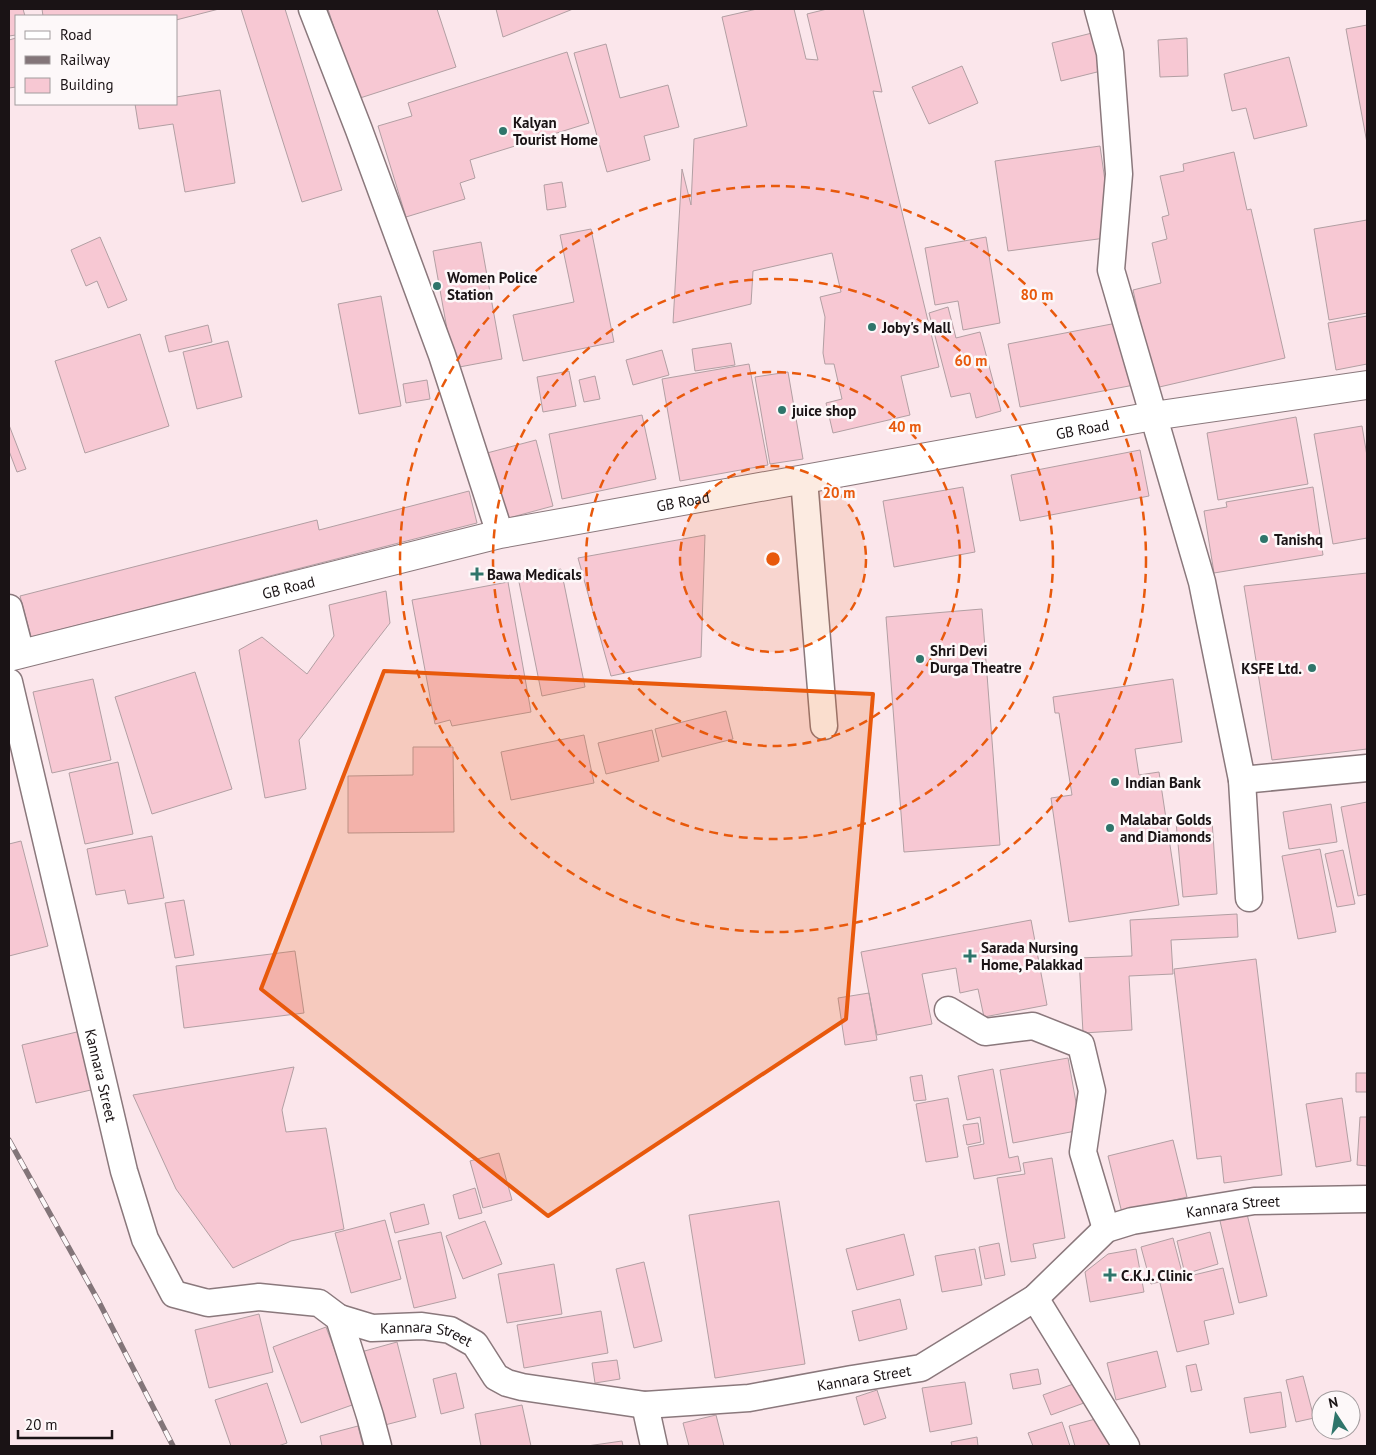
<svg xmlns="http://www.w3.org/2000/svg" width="1376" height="1455" viewBox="0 0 1376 1455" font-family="'PT Sans',sans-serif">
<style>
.building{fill:#f7c8d3;stroke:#b29fa3}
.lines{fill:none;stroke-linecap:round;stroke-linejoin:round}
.street-casing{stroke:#8a787c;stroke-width:29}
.secondary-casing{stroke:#8a787c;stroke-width:30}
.street{stroke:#fff;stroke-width:26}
.secondary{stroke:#fff;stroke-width:28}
.rail-casing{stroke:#837579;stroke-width:5.5}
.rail{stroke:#fdf8f9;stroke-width:4;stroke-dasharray:11;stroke-linecap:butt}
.marked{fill:#e8590c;fill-opacity:0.2;stroke:#e8590c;stroke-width:4;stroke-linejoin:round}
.ring{fill:none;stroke:#e8590c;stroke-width:2.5;stroke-dasharray:9 6}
.poi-dot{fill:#2f756b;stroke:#fdf8f9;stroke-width:2}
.labels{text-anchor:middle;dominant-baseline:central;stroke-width:5;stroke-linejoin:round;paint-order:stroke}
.poi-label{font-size:15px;font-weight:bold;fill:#1a1315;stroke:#fdf8f9;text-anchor:start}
.street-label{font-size:15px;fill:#1a1315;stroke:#fdf8f9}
.centre{fill:#e8590c;stroke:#fdf8f9;stroke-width:2.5}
.ring-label{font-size:15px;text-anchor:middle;font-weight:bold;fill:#e8590c;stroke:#fdf8f9;stroke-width:5;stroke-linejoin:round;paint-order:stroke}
</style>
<rect width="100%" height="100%" fill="#fbe6eb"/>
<path class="building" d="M9,9H23L25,16H16V35L9,36Z
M42,9H219L176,20V16H43Z
M241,9H285L342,190L302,202Z
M328,9H437L456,67L357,99Z
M496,9H573L503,37Z
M757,9H794L806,59L818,60L807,14L827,9H863L882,92L873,91L939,367L901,376L910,415L833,433L826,403L842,399L834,364H825L823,353L825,317L820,297L841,292L832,253L753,271L751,304L673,323L682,169L691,205L694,139L747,126L722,17Z
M1367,25V143L1346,29Z
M1096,32L1105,70L1061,81L1052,43Z
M16,38V87L9,88V40Z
M1187,38L1188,76L1160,77L1158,40Z
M606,44L620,98L668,85L679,127L644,136L650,160L607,172L574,53Z
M567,52L589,123L470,160L475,178L460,183L465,199L406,217L378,126L412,116L408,103Z
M1289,57L1307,126L1254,139L1246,108L1232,111L1224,74Z
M962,66L978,103L929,124L912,87Z
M220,90L235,183L185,192L173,124L139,129L135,104H176V97Z
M1100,146L1113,237L1008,251L995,161Z
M1234,152L1247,210L1251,209L1285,358L1155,388L1133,290L1161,283L1152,243L1167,239L1162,217L1169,215L1160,176L1184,171L1183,164Z
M562,182L566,207L547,210L544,185Z
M1367,220V313L1329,320L1314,229Z
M591,229L614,342L523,361L513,315L574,302L560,235Z
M100,237L127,300L108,308L97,281L86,286L71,250Z
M986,237L1000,323L963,330L958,301L935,305L925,248Z
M481,242L502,359L454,368L433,251Z
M381,296L401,406L359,414L338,304Z
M948,307L956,338L980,332L1001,411L976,418L970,393L951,397L929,313Z
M1367,316V364L1336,370L1328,323Z
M1122,322L1134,385L1020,407L1008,344Z
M208,325L212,342L169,352L165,336Z
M140,334L169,426L85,453L55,361Z
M228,341L242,397L197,409L183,352Z
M731,343L735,365L695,371L692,349Z
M662,350L669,375L633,385L626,360Z
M749,364L768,465L680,481L662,379Z
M569,371L576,406L543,412L537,377Z
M788,372L803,459L770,464L755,377Z
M595,376L600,399L584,402L579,380Z
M427,380L430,399L406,403L403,384Z
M642,415L656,479L562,499L549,434Z
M1296,417L1308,484L1218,500L1207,433Z
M9,425L26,469L17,472L9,451Z
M1362,426L1367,456V538L1333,544L1314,434Z
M536,440L553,506L505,519L487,453Z
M1140,450L1149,496L1020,521L1011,475Z
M963,487L975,552L894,567L883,501Z
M1313,487L1323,555L1214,573L1204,511L1227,507L1226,502Z
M469,491L477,523L31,637L20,596L317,520L319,530Z
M705,535L701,657L611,676L578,558Z
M561,569L585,687L542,696L518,577Z
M1367,573V749L1272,760L1244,586Z
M508,582L531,712L452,726L450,720L435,724L412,600Z
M386,591L390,623L299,740L306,789L265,798L239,650L262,637L307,674L334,636L329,605Z
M982,609L1000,845L904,852L886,617Z
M195,672L232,789L152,814L115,697Z
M93,679L111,760L52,773L33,692Z
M1173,679L1182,742L1135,749L1139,775L1159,772L1179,905L1069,922L1051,798L1072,795L1059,713H1055L1053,697Z
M726,711L733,739L662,757L655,729Z
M652,730L659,761L606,774L598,743Z
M584,735L594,783L511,800L501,752Z
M413,747H453L454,832L348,833V776L413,775Z
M118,762L133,834L85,844L69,773Z
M1367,802V894L1358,896L1341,807Z
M1331,804L1337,842L1289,849L1283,812Z
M1212,820L1217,894L1183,897L1176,822Z
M152,836L164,898L128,904L125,890L96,895L87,849Z
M21,841L48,946L9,956V844Z
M1320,849L1336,932L1298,939L1282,856Z
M1343,850L1355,904L1337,907L1325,854Z
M184,900L194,955L175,958L165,903Z
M1237,914L1238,937L1171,940L1173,974L1129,976L1132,1030L1083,1033L1079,958L1132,956L1130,920Z
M1031,920L1047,1005L984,1017L978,989L960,993L956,968L922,974L932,1024L877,1035L861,952Z
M295,951L304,1013L184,1028L176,966Z
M1256,959L1282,1175L1224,1183L1221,1156L1197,1159L1174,969Z
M869,993L877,1040L845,1045L838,998Z
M81,1031L95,1089L36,1103L22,1045Z
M1068,1058L1081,1130L1013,1143L1000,1070Z
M294,1067L282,1110L286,1132L326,1128L344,1229L291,1241L233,1268L176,1189L133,1095Z
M993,1069L1009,1158L1018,1156L1021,1171L974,1179L968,1147L984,1144L980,1117L967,1120L958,1076Z
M1356,1073H1367V1092H1356Z
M922,1075L926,1100L914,1101L910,1077Z
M948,1098L958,1157L926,1162L916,1104Z
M1342,1098L1351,1161L1316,1167L1306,1104Z
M1360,1117H1367V1166L1357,1165Z
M978,1123L981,1142L967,1145L963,1125Z
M1173,1140L1187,1197L1122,1213L1108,1156Z
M499,1153L512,1200L483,1208L470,1161Z
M1052,1158L1065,1238L1033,1244L1036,1258L1011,1262L997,1178L1025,1174L1023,1163Z
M475,1188L482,1213L459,1219L453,1195Z
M779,1201L805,1364L715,1378L689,1215Z
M424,1204L429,1224L395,1233L390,1213Z
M1247,1214L1267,1296L1239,1303L1220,1221Z
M385,1220L401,1279L351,1293L335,1233Z
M485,1221L502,1264L463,1279L446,1236Z
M441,1232L456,1298L414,1308L398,1241Z
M1210,1232L1218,1264L1185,1274L1177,1241Z
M904,1234L914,1275L857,1290L846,1249Z
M1173,1238L1183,1276L1151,1284L1141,1247Z
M999,1243L1005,1275L985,1279L979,1247Z
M975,1249L982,1285L942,1292L935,1256Z
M1136,1249L1144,1292L1090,1302L1085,1272L1108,1254Z
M644,1262L662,1341L634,1348L616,1269Z
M554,1264L562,1314L507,1323L498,1274Z
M1223,1268L1234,1314L1204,1321L1209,1344L1177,1352L1160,1283Z
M900,1299L907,1329L859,1341L852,1311Z
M601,1311L608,1353L524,1368L517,1325Z
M259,1314L273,1372L209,1388L195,1330Z
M326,1327L355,1404L301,1423L273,1347Z
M397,1342L416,1417L381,1426L361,1352Z
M1157,1351L1166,1387L1116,1400L1107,1363Z
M617,1360L620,1379L595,1383L592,1363Z
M1196,1364L1202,1390L1191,1392L1186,1366Z
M1038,1369L1041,1384L1013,1389L1010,1374Z
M456,1373L464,1408L441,1414L433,1379Z
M1303,1376L1314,1418L1296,1422L1286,1380Z
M965,1382L972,1424L930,1432L922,1388Z
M267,1383L287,1443L278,1446H231L215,1400Z
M1076,1383L1084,1403L1051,1415L1043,1395Z
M877,1390L886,1418L864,1425L856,1397Z
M1281,1392L1286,1427L1250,1433L1244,1398Z
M522,1405L531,1446H481L475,1414Z
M716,1415L724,1446H689L683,1423Z
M1103,1417L1111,1446H1075L1069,1426Z
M1062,1422L1070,1446H1033L1028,1433Z
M358,1426L363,1446H322L320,1436Z
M977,1437L978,1446H952L951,1442Z
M622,1441L623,1446H587Z"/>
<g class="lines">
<defs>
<g id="street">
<path d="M312,9L359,130L442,355L500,534"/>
<path d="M1098,9L1110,53L1119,174L1111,270L1202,582L1242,780L1367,768"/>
<path d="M804,479L824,726"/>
<path d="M9,608L21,654"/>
<path id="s1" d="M9,682L124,1171L145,1239L174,1294L208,1303L259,1297L319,1303L339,1318L370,1416L378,1446"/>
<path d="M1242,780L1249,898"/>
<path d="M948,1010L985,1032L1033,1026L1081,1045L1092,1091L1083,1152L1106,1229"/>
<path d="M1035,1298L1126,1446"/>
<path id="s2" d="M339,1318L372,1328L422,1326L450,1330L475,1344L496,1377L507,1383L522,1387L645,1405L749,1398L852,1379L921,1368L1035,1298L1106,1229L1132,1221L1254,1201L1367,1199"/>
<path d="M645,1405L654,1446"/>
</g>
<g id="secondary">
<path id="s3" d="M9,657L500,534L1153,416L1367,385"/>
</g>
</defs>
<use href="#street" class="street-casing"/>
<use href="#secondary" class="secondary-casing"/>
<use href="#street" class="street"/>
<use href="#secondary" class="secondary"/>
<defs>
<path id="rail" d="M9,1140L99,1302L173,1446"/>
</defs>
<use href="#rail" class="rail-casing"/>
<use href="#rail" class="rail"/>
</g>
<path class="marked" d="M384,671L873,694L846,1019L548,1216L261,989Z"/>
<circle cx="773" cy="559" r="93" fill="#e8590c" fill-opacity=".12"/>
<g class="ring">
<circle cx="773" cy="559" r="93"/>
<circle cx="773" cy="559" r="187"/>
<circle cx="773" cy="559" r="280"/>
<circle cx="773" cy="559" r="373"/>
</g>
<g class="poi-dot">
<circle cx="503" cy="131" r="5"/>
<circle cx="437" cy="286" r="5"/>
<circle cx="872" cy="327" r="5"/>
<circle cx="782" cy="410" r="5"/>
<circle cx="1264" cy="539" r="5"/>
<path d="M474.5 566.5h5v5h5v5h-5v5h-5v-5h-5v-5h5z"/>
<circle cx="920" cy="659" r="5"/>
<circle cx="1312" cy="668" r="5"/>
<circle cx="1115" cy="782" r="5"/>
<circle cx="1110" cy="828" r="5"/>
<path d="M967.5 948.5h5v5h5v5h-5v5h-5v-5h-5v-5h5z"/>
<path d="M1107.5 1267.5h5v5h5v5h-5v5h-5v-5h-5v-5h5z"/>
</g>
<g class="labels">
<g class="poi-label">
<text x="513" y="122">Kalyan<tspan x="513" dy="17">Tourist Home</tspan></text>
<text x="447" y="277">Women Police<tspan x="447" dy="17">Station</tspan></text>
<text x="882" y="327">Joby's Mall</text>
<text x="792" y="410">juice shop</text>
<text x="1274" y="539">Tanishq</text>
<text x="487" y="574">Bawa Medicals</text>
<text x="930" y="650">Shri Devi<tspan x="930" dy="17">Durga Theatre</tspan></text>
<text x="1302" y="668" text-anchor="end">KSFE Ltd.</text>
<text x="1125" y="782">Indian Bank</text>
<text x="1120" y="819">Malabar Golds<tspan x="1120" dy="17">and Diamonds</tspan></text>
<text x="981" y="947">Sarada Nursing<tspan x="981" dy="17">Home, Palakkad</tspan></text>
<text x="1121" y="1275">C.K.J. Clinic</text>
</g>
<g class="street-label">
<text stroke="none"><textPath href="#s3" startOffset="1098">GB Road</textPath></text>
<text stroke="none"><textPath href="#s3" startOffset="692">GB Road</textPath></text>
<text stroke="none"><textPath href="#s3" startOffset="288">GB Road</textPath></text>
<text stroke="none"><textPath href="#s1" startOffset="404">Kannara Street</textPath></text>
<text stroke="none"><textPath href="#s2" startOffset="974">Kannara Street</textPath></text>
<text stroke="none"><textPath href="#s2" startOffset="90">Kannara Street</textPath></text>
<text stroke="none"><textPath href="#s2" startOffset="554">Kannara Street</textPath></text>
</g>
</g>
<circle cx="773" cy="559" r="8" class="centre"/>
<g class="ring-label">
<text x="1037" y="300">80 m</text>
<text x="971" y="366">60 m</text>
<text x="905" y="432">40 m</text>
<text x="839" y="498">20 m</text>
</g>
<rect width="1376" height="1455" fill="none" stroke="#1a1315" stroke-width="20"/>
<rect x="15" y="15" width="162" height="90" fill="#fdf8f9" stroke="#a29c9e"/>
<rect x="25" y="31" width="25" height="8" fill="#ffffff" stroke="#a29c9e"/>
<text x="60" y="40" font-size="15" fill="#1a1315">Road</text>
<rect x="25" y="56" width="25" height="8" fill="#837579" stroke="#a29c9e"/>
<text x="60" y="65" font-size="15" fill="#1a1315">Railway</text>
<rect x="25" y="78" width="25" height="15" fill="#f7c8d3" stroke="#a29c9e"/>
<text x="60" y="90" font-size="15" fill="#1a1315">Building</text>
<g transform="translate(1336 1415) rotate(348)"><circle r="24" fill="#fdf8f9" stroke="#a29c9e"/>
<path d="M0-4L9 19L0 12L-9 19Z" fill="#2f756b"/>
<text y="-8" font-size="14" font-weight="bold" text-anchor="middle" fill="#1a1315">N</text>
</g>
<path d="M18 1430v8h94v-8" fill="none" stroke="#1a1315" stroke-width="2.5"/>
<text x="25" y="1430" font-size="15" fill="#1a1315" stroke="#fdf8f9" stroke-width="4" paint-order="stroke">20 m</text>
</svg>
